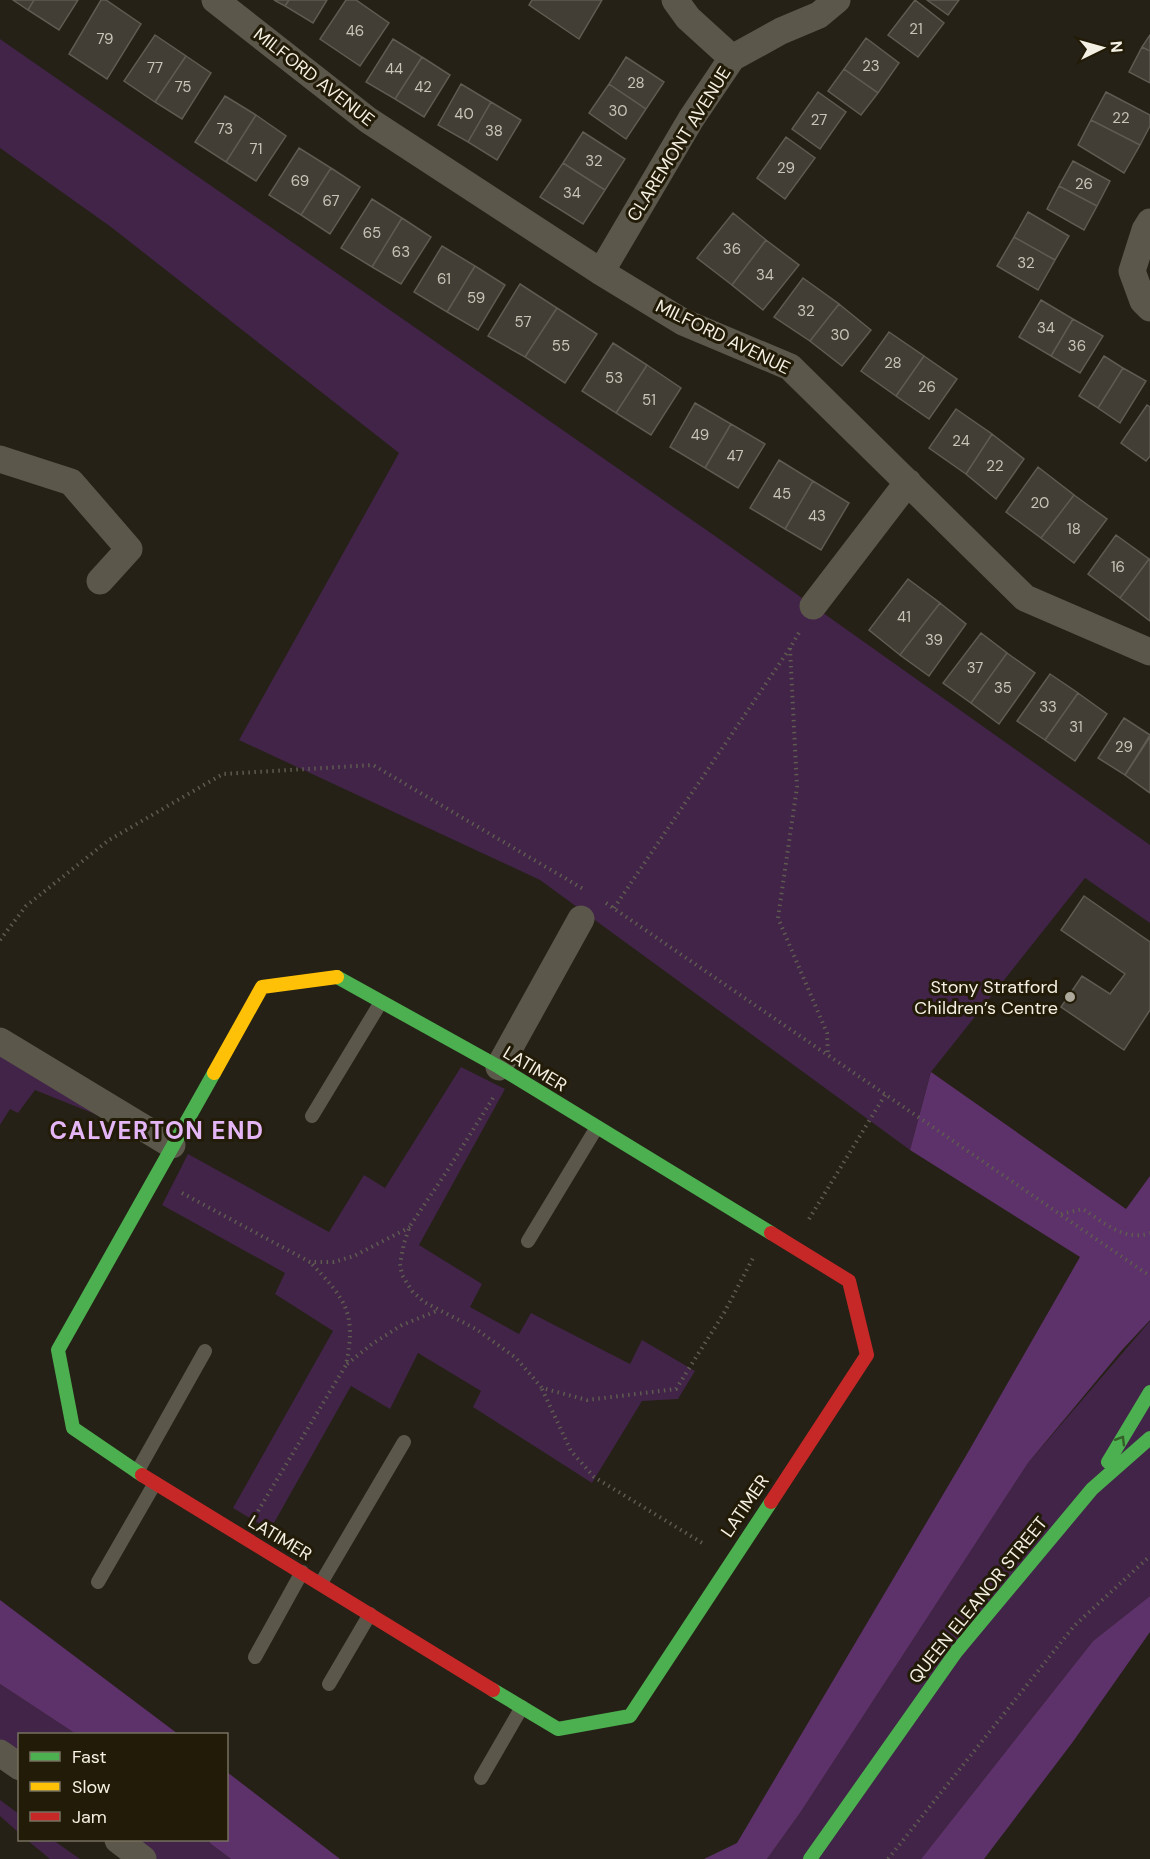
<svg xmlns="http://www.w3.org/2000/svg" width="1150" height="1859" viewBox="0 0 1150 1859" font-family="'DM Sans',sans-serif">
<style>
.green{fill:#412447}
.forest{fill:#5d3169}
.building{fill:#423e35;stroke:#5f5b52;stroke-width:1.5}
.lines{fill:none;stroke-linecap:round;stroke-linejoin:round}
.path{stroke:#5f5b51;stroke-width:4;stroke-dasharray:1.5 4.5;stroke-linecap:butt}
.lane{stroke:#5b574b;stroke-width:14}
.street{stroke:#5b574b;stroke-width:27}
.fast{stroke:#4caf50;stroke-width:14}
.slow{stroke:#ffc107;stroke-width:14}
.jam{stroke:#c62828;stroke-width:14}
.oneway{stroke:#355e28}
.poi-dot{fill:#aca89b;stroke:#221b07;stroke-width:2}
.labels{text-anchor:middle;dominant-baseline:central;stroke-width:6;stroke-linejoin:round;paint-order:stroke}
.number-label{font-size:15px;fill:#c8c4b8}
.street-label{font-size:18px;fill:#f4f0e3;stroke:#221b07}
.poi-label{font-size:18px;fill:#f4f0e3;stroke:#221b07;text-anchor:end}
.district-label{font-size:24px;font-weight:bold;letter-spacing:1.5px;fill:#e5b6f5;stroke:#221b07}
</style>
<rect width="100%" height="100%" fill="#252116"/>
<path class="green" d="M0,39L715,536L1150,845V923L1085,878L931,1072L910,1150L540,880L239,740L399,453L111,227L0,148Z
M0,1041L172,1145L35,1090L18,1113L10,1109L0,1125Z
M461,1067L505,1089L419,1245L482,1284L470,1307L519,1334L531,1313L630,1364L642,1340L695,1371L678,1399L642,1401L592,1483L473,1407L481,1391L418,1353L390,1409L351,1386L270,1530L233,1508L333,1331L275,1294L285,1273L162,1205L188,1154L329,1232L364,1175L385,1188Z
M1150,1321V1596L1093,1641L921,1859H767L800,1813L1028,1463Z
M0,1684L76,1734H20L19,1767L0,1753Z
M0,1800L19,1814V1833L0,1816Z
M27,1840H53L80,1859H50Z
M118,1840H208L211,1844L231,1859H143Z"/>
<path class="forest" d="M931,1072L1126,1209L1150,1176V1320L1122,1350L1028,1463L800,1813L767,1859H704L737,1843L967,1454L1080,1257L910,1150Z
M1150,1596V1632L1072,1743L984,1859H921L1093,1641Z
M0,1600L178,1734H76L0,1684Z
M227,1772L340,1859H231L211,1844L208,1840H226Z"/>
<path class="building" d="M13,0H34L28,10Z
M34,0H78L59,30L28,10Z
M101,0H106L141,24L107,79L69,54Z
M274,0H289L285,6Z
M289,0H327L313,23L285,6Z
M346,0H356L389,23L360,66L320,39Z
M532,0H602L579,39L529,5Z
M915,0L944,23L918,57L888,35Z
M927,0H959L948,15Z
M155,35L186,56L155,102L124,81Z
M1150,35V51L1142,47Z
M866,38L899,63L878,93L844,69Z
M393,39L422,57L395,99L366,82Z
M1142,47L1150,51V83L1129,72Z
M186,56L211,73L182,119L155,102Z
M422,57L450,75L424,117L395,99Z
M626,57L664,82L646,109L609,84Z
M844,69L878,93L861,115L828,91Z
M461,84L491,102L468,142L438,125Z
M609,84L646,109L626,139L589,113Z
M818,92L846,112L820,149L792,129Z
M1106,92L1150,115V126L1140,145L1091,120Z
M225,96L256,115L226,162L195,142Z
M491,102L521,120L497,160L468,142Z
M256,115L286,136L256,181L226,162Z
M1091,120L1140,145L1124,173L1078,145Z
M583,132L625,159L605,190L563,163Z
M786,137L815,158L785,199L757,178Z
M299,148L331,168L301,215L269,195Z
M1073,161L1110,181L1097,206L1059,186Z
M563,163L605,190L583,224L540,197Z
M331,168L360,187L330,234L301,215Z
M1059,186L1097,206L1084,230L1047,209Z
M372,199L402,218L372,267L341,248Z
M1028,212L1069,236L1055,260L1014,237Z
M733,213L766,240L732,285L697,258Z
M402,218L431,237L401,284L372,267Z
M1014,237L1055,260L1038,290L997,266Z
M766,240L799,265L763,310L732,285Z
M442,246L475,266L447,312L414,292Z
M475,266L505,285L478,330L447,312Z
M803,278L839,304L810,341L774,317Z
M520,284L557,308L525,357L488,336Z
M1041,300L1073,319L1051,356L1019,337Z
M839,304L871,330L842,366L810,341Z
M557,308L597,334L565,383L525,357Z
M1073,319L1103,336L1080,373L1051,356Z
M889,332L924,356L896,396L861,371Z
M613,343L647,365L616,413L582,391Z
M924,356L957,379L929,419L896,396Z
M1104,356L1123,368L1098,408L1079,396Z
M647,365L681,388L651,435L616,413Z
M1123,368L1146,381L1120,423L1098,408Z
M695,403L731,424L705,468L670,447Z
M1147,405L1150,407V456L1146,461L1121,443Z
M956,409L992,434L966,474L929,448Z
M731,424L765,444L738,488L705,468Z
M992,434L1024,459L996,499L966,474Z
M779,460L813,481L785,529L750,508Z
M1038,467L1074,495L1041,538L1006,512Z
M813,481L849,503L821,550L785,529Z
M1074,495L1107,519L1074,563L1041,538Z
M1116,535L1149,559L1120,598L1088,574Z
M1149,559L1150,561V621L1120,598Z
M908,579L940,603L900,655L869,630Z
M940,603L966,624L929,676L900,655Z
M981,633L1007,653L971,703L943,683Z
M1007,653L1035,673L999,724L971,703Z
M1050,674L1078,693L1045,740L1017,721Z
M1078,693L1107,714L1075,761L1045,740Z
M1124,718L1150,735L1125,775L1098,758Z
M1150,737V793L1125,775Z
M1084,896L1150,942V1010L1124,1050L1061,1007L1082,976L1110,994L1125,974L1061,930Z"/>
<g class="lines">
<path class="path" d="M790,648L797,787L778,918L827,1033L828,1055
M606,903L1150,1276
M614,908L790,648L800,631
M0,940L26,906L109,840L223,774L373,765L585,890
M493,1098L447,1171L410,1226L404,1243L400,1264L402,1275L412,1291L424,1302L476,1329L516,1358L542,1388L587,1400L676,1389L724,1313L753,1258
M182,1193L310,1262H334L354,1256L410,1227
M1061,1214L1083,1209C1103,1222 1125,1242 1150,1233
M809,1219L885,1095
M347,1364L372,1344L402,1325L439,1310
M542,1389L571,1451L594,1477L704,1544
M258,1511L346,1365C357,1312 345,1299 310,1262
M888,1859L1074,1626L1150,1556"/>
<path class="lane" d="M312,1116L381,1002
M528,1241L597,1127
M137,1472L205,1351
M98,1582L155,1483
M321,1583L404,1442
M255,1657L302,1572
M329,1684L370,1614
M481,1778L522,1707"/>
<path class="street" d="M215,0L368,120L601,272L683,322L790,367L1025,598L1150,652
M675,0L688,18L732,58
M1150,222L1145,230L1132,271L1143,301L1150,308
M601,272L691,119L732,58L781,31L819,15L837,0
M0,459L71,482L129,549L100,581
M813,606L908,482
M0,1041L172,1145
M499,1067L581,919
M0,1753L20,1767
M118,1840L143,1859"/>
<path class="fast" d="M337,977L499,1067L771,1233
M1108,1462L1150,1392
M142,1475L73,1428L58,1350L214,1073
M493,1690L558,1729L630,1716L771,1502
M810,1859L956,1652L1092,1489L1150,1438"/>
<path class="slow" d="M214,1073L262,987L337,977"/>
<path class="jam" d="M142,1475L493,1690
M771,1502L867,1355L849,1281L771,1233"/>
</g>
<defs><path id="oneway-chevron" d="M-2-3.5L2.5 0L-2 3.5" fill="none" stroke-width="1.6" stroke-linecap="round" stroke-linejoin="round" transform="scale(1.5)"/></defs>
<use class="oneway" href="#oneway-chevron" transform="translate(1121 1440) rotate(-59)"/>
<circle class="poi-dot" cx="1070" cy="997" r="6"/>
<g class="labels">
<g class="number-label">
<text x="916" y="29">21</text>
<text x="355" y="31">46</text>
<text x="105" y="39">79</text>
<text x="871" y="66">23</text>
<text x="155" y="68">77</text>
<text x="394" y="69">44</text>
<text x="636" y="83">28</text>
<text x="183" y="87">75</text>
<text x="423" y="87">42</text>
<text x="618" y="111">30</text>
<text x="464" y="114">40</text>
<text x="1121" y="118">22</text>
<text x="819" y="120">27</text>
<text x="225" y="129">73</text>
<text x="494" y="131">38</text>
<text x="256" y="149">71</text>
<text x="594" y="161">32</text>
<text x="786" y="168">29</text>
<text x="300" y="181">69</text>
<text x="1084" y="184">26</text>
<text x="572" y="193">34</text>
<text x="331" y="201">67</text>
<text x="372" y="233">65</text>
<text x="732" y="249">36</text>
<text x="401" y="252">63</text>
<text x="1026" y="263">32</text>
<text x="765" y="275">34</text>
<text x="444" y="279">61</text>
<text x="476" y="298">59</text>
<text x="806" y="311">32</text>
<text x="523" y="322">57</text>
<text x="1046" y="328">34</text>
<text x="840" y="335">30</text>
<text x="561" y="346">55</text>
<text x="1077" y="346">36</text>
<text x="893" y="363">28</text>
<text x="614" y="378">53</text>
<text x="927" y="387">26</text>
<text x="649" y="400">51</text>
<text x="700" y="435">49</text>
<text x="961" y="441">24</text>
<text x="735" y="456">47</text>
<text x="995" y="466">22</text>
<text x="782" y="494">45</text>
<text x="1040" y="503">20</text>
<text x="817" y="516">43</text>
<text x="1074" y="529">18</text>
<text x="1118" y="567">16</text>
<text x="904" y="617">41</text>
<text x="934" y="640">39</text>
<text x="975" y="668">37</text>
<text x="1003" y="688">35</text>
<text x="1048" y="707">33</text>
<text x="1076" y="727">31</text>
<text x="1124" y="747">29</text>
</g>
<g class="street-label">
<text transform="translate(314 77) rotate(38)">MILFORD AVENUE</text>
<text transform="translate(679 144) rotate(-58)">CLAREMONT AVENUE</text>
<text transform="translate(723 337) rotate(26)">MILFORD AVENUE</text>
<text transform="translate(535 1069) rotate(31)">LATIMER</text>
<text transform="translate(745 1506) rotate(-56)">LATIMER</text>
<text transform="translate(280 1538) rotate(31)">LATIMER</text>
<text transform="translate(978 1600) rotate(-51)">QUEEN ELEANOR STREET</text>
</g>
<g class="poi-label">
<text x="1058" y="987">Stony Stratford<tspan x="1058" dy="21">Children’s Centre</tspan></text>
</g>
<g class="district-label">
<text x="157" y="1130">CALVERTON END</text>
</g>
</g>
<rect x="18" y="1733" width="210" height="108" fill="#221b07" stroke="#76705f" stroke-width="1.5"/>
<rect x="30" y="1752" width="30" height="9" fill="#4caf50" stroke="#76705f" stroke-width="1.5"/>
<text x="72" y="1763" font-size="18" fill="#f4f0e3">Fast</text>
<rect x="30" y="1782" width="30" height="9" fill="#ffc107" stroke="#76705f" stroke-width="1.5"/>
<text x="72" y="1793" font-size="18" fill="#f4f0e3">Slow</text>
<rect x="30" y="1812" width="30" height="9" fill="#c62828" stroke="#76705f" stroke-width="1.5"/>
<text x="72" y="1823" font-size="18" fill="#f4f0e3">Jam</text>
<g transform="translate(1102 48) rotate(85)" stroke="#221b07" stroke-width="4.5" paint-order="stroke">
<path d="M0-4.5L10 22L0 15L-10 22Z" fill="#f4f0e3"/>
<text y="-9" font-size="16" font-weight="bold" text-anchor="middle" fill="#f4f0e3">N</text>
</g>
</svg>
